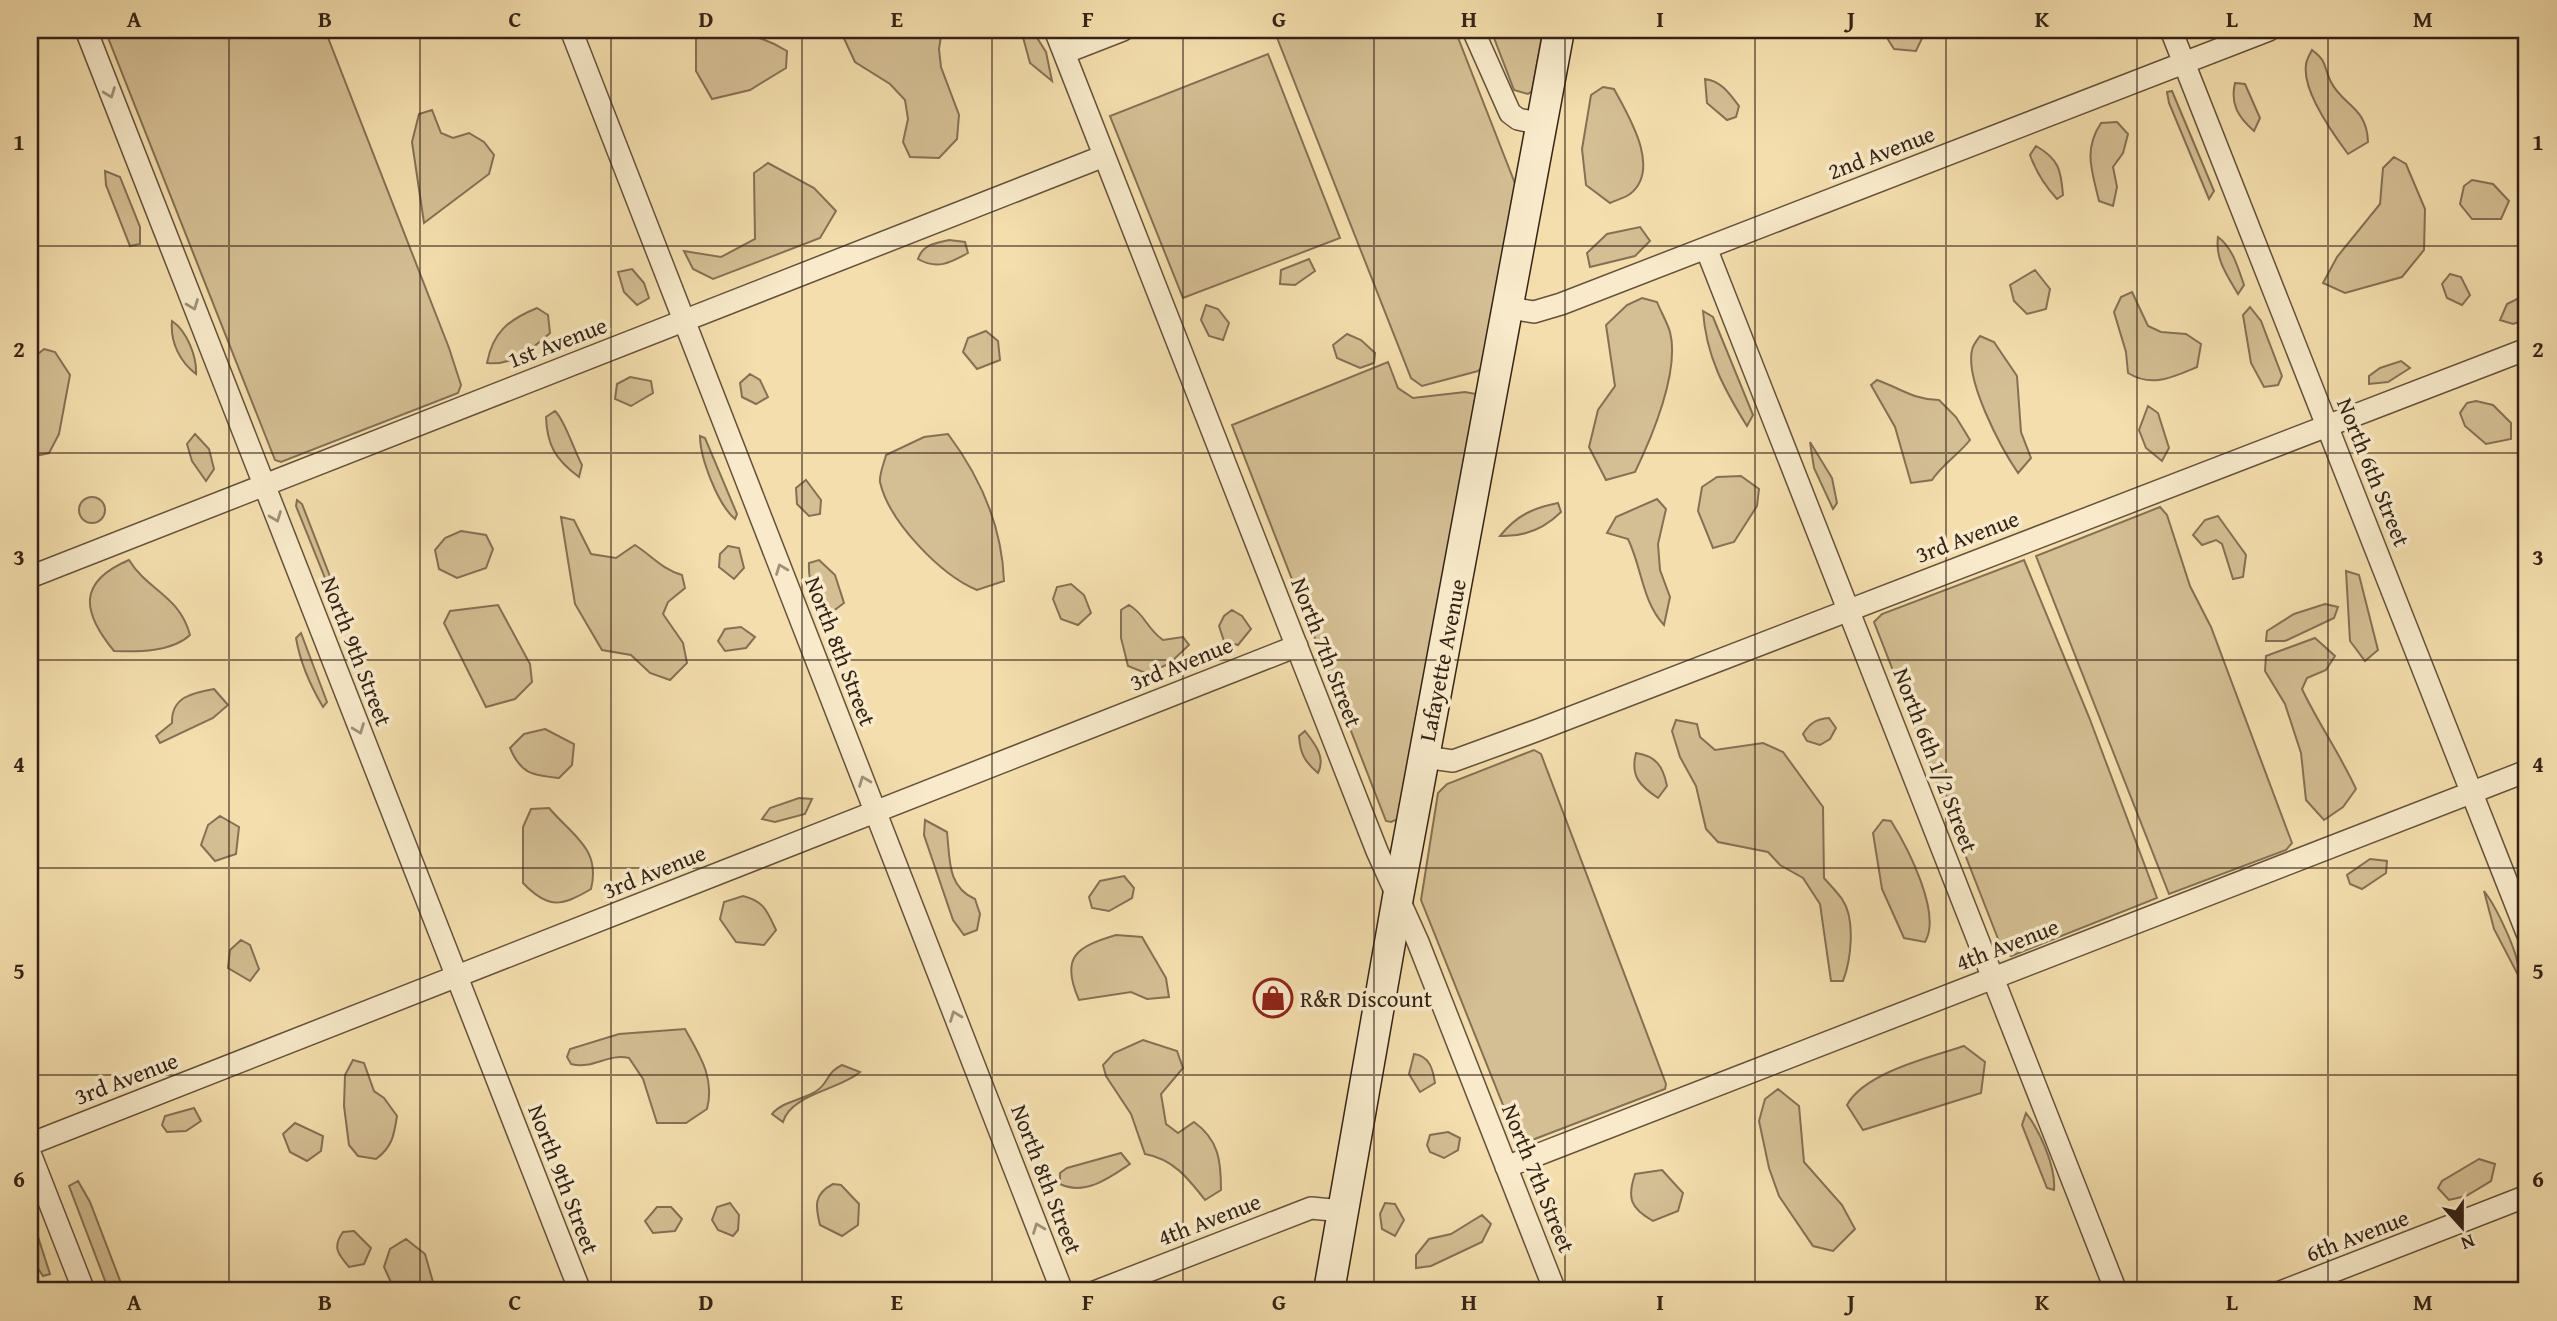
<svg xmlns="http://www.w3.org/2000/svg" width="2557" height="1321" viewBox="0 0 2557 1321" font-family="'Gentium Book Plus',serif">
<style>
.green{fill:#d4be93;stroke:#847054;stroke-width:2}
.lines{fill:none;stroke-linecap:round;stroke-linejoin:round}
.street-casing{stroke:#65523c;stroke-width:24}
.secondary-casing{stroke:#352316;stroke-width:33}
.street{stroke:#f8eaca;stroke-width:21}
.secondary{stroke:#f8eaca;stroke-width:30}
.oneway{stroke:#a09079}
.grid{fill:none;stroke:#352316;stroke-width:2;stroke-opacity:0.55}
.labels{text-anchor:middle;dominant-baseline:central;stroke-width:7;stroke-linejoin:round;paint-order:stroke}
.street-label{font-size:23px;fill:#352316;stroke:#f8eaca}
.poi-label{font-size:23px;fill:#352316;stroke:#f8eaca;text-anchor:start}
.neatline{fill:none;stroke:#352316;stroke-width:2.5}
.grid-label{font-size:23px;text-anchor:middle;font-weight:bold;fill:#352316}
</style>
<rect width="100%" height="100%" fill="#f4dead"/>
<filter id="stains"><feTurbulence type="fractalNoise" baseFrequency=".00286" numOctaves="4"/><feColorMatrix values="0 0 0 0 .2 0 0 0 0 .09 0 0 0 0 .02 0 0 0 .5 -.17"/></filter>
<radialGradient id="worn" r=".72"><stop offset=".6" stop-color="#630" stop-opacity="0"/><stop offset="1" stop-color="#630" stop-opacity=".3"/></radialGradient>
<path class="green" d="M105,30H325L449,348L461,385L458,393L281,462L275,460Z
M696,30C730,30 758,33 787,51L786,68L750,90L712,99L696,71Z
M840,30H942L939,49L941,67L959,115L957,139L939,158L910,157L903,142L908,119L905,100L890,84L855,62Z
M1021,30H1032L1046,52L1052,81L1030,63Z
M1274,30H1455L1516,186L1483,366L1478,371L1422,386L1411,378Z
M1491,30H1543L1532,91L1528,94L1514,90Z
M1882,30H1926L1916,51L1894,49Z
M2312,50C2328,62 2323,66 2331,82C2343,106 2367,107 2368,142L2348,154C2333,134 2302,91 2306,65C2306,60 2310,54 2312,50Z
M1268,54L1340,238L1183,298L1110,116Z
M1705,79C1721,81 1729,93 1739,106L1736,117L1727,120L1707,103Z
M2235,83L2245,84L2260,118L2254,131C2238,117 2230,104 2235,83Z
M1603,87L1614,89C1628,115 1662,169 1630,194C1625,198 1616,200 1610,203L1586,185L1582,149L1591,95Z
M2172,91L2214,191L2209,199L2169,103L2167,92Z
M432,110L441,133L453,138L469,133L484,142L494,155L489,174L424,223L412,142L419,114Z
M2117,122L2128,134L2123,153L2113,167L2117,187L2113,206L2099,201C2092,171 2083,150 2101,123Z
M2036,146C2059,159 2061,170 2063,195L2057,199C2044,185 2036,172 2030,155Z
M2394,157L2406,164L2425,209L2424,250L2402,277L2345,293L2323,283L2337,257L2380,204L2383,168Z
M768,163L814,188L836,211L820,238L713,279L693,269L684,251L721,257L755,239L754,173Z
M105,171L120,177L140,227V244L130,246L106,185Z
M2472,180L2493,184L2509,201L2501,219H2472L2460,204L2464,186Z
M1640,227L1650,241L1635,256L1590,267L1587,253L1607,234Z
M2218,237C2233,248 2238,268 2244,285L2238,294C2227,275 2215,259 2218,237Z
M949,240L965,242L968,253C950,263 937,270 918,259C923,244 936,243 949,240Z
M1309,259L1315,271L1295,285L1280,284L1281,270Z
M632,269L644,283L649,298L637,305L624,292L618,272Z
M2035,270L2050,289L2046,309L2027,314L2014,301L2010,285Z
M2450,274L2461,277L2470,295L2462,305L2447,298L2442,284Z
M2132,292L2148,326L2161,332L2186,334L2201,344L2197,367C2173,377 2152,388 2128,373L2126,352L2114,312L2121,297Z
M2527,294V319L2513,324L2500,320L2507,304Z
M1642,298L1657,302C1661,312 1667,322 1670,332C1680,371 1652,437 1635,472L1606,480L1589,447L1598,410L1615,386L1606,325L1627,305Z
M1206,305L1218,309L1229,323L1223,340L1209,336L1201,320Z
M2250,307L2261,321L2282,376L2278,385L2264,387L2251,363L2243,315Z
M537,308L548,315L550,333C532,349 513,366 487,363C493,332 508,320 537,308Z
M1703,311L1713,317L1753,415L1747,426C1724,389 1706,356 1703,311Z
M172,321C187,331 197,357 196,374C180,362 170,342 172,321Z
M986,331L998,341L1000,360L977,369L963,352L968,338Z
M1347,334L1361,340L1375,353L1374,363L1360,368L1337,358L1333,345Z
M1980,336L1994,342L2017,376L2021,432L2031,458L2018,473C2001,448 1965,381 1972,350C1973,345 1977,340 1980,336Z
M44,349L55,352L70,375L59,434L49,453L31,457L30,370L33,358Z
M2401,361L2410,368L2388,382L2369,384V376L2380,368Z
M1388,362L1398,388L1413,398L1465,392L1476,394L1398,819L1391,822L1386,821L1232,425Z
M750,374L760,380L768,397L756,404L742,397L740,383Z
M630,377L651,381L653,393L631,406L615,399L617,384Z
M1877,380C1900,388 1914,400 1939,400L1956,417L1970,440C1958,455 1943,464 1932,480L1911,483L1895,427L1871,385Z
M2476,401L2493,405L2511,423V439L2486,444L2465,426L2460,413L2467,403Z
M2148,406L2158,413L2169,448L2162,461L2146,448L2139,430Z
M555,411C565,420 574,451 582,465L579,477C556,460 547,446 546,417Z
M195,434L209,449L214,469L206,481L192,461L187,444Z
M948,434C981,478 1002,526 1004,581L977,590C941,575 889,522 880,482C879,475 884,463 886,455L924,437Z
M700,436L705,438L737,514L735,519C718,505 700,458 700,436Z
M1810,442L1832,478L1837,503L1833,509L1814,468Z
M1741,476L1759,489L1757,506L1734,542L1713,548L1698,511L1702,487L1717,477Z
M806,480L821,500L820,514L809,516L797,504L796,488Z
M79 510a13 13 0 1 1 26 0a13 13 0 1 1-26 0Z
M1657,499L1666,509L1658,544L1660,570L1670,597L1664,625C1642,601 1642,568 1628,539L1607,533L1616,517Z
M297,500L302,504L331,579L327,583L296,506Z
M1558,503L1561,512C1544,529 1524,537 1500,536C1517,515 1533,508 1558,503Z
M2160,507L2167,515L2190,586L2211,627L2292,843L2286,850L2169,894L2036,556Z
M2218,516L2246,555L2243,577L2233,579L2222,544L2216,540L2202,545L2193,535L2205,520Z
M561,517L574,520L591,554L616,558L635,545C652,556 662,569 682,575L685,588L668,602L663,614L683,643L687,663L670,680L650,673L631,655L602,650L575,604Z
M461,531L486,535L493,549L486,568L457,578L439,569L435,550L445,538Z
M728,546L739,548L744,568L734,579L719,567L720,554Z
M129,560C148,591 179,595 190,635C172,652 138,652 114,651C82,612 77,582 129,560Z
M819,560L835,575L844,603L832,612C815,599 808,584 809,563Z
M2024,560L2089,717L2157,898L2011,956L2002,949L1874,622L1882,614Z
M2346,571L2359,575L2378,650L2365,661L2350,641Z
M1071,584L1084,595L1091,613L1078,625L1061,619L1053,599L1057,587Z
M2325,604L2338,607L2334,618L2285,641H2266L2267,631L2294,614Z
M498,605L530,664L532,682L515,699L486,707L444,623L450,611Z
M1129,605C1145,614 1146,628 1163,640L1183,637L1189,645L1170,663L1148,674L1128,666L1121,638V610Z
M1232,610L1242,616L1251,629L1238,645L1224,641L1219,626L1224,616Z
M741,627L755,637L746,648L725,651L718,641L725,629Z
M301,633L327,702L323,707C310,685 300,662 296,638Z
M2315,638L2335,656L2326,670L2307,678L2302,689C2318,723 2340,754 2356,789L2343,807L2324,820L2306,800L2301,753L2285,704L2265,671L2266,656Z
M214,689L228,705L213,718L160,743L156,736L172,723C171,697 192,693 214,689Z
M1829,718L1836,728L1830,739L1820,745L1807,741L1803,734C1810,723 1816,719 1829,718Z
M1676,720L1697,724L1700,737L1715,750L1763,743L1783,752L1823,807L1824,878C1830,885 1837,892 1842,899C1856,919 1851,960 1843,981H1831L1820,904L1803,878L1780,865L1768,852L1718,842L1706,829L1696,786L1680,757L1672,731Z
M545,729L574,744L572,765L559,778C532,775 521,774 510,748L524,734Z
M1305,731C1315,744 1326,757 1318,773C1305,762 1300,754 1299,736Z
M1534,750L1541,754L1666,1084L1665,1089L1519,1145L1421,900L1438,793L1447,784Z
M1636,753C1656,756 1663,766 1667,786L1658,798C1640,786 1630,776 1636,753Z
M799,798L812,799L805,814L775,822L762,819L770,808Z
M549,808C573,836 601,849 591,889C561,907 548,909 523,883V827L531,809Z
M220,816L239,827L236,854L215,861L201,845L208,825Z
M925,820L947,832C950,859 947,887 975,899L980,914L977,930L964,935L953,920L924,835Z
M1883,820L1891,821C1908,848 1942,914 1925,942L1904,938L1882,889L1873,833Z
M2370,859L2387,861L2386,873L2362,889L2350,884L2347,875Z
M1124,876L1134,888L1132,898L1109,911L1092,908L1089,897L1100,881Z
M2484,891C2495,905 2522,958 2518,975L2494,929Z
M743,896C764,901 767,911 776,930L764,945L736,942L720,919L724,902Z
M1116,935L1142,937L1166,978L1169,997L1147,999L1131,992L1079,1000C1060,957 1076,947 1116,935Z
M241,940L250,945L259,969L250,981L228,968L230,950Z
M685,1029C700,1056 715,1078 707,1109L686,1123H657L643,1079L629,1058C608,1053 592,1070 571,1064L567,1057L570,1049L619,1034Z
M1143,1040L1177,1051L1183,1068L1161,1094L1166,1124L1178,1133L1194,1122C1219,1140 1221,1161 1221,1190L1205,1200C1188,1178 1173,1159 1145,1154L1131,1114L1106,1076L1103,1065L1114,1053Z
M1964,1046L1985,1062L1981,1093L1863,1130L1847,1105C1864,1073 1930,1057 1964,1046Z
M1414,1054C1430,1056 1433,1070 1435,1083L1420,1092L1409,1074Z
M353,1060L364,1063L374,1091L384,1098L397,1116C394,1136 392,1147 376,1159L358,1156L349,1145L344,1106L345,1075Z
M842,1065L860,1072C839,1090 791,1094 783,1122L772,1114C784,1099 811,1100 823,1085C830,1076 830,1071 842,1065Z
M1778,1089L1799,1106L1804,1162L1842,1205L1855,1229L1833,1251L1813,1246L1779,1196L1769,1168L1759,1121L1765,1099Z
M194,1108L201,1121L186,1131L167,1132L162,1125L165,1116Z
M2026,1113C2040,1131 2056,1167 2054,1190L2047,1188L2022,1125Z
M295,1123L323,1136L321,1151L307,1161L290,1152L283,1134Z
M1448,1132L1460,1138L1458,1150L1444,1158L1430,1152L1427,1145L1430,1135Z
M1121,1153L1130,1164C1109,1178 1085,1196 1060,1184V1173L1067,1168Z
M2479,1159L2495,1164L2491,1181L2466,1196L2449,1200L2438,1188L2442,1181Z
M1662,1170L1683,1193L1678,1211L1653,1221C1630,1208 1627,1198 1635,1174Z
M78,1181L90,1202L124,1291H109L69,1186Z
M833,1184L841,1185L859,1204L858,1225L842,1236L820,1225C815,1205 814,1194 833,1184Z
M730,1203L739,1215L738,1230L733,1236L718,1230L712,1220L717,1207Z
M1385,1203L1395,1204L1404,1220L1395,1236L1382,1229L1380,1214Z
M657,1207H671L682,1219L675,1231L653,1233L645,1221Z
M30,1212L50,1274L43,1276L30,1256Z
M1482,1215L1491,1224L1482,1242L1431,1266L1416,1268V1255L1429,1239L1451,1234Z
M354,1231L371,1248L364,1264L349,1267C338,1254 332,1247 343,1232Z
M406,1239L425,1254L433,1282L420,1291L394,1289L384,1267L390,1249Z"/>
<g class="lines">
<defs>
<path id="street" d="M86,30L580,1291
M571,30L1062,1291
M1055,30L1377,851L1418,942L1555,1291
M1473,30L1510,113L1518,119L1542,124
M2171,30L2527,933
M1064,53L1123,30
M1706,248L2116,1291
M1509,308L1534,312L1561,304L2269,30
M30,577L1104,156
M1424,757L1453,761L1538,730L2527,349
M30,1144L1297,646
M30,1153L84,1291
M1506,1167L2527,771
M1097,1291L1311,1208L1343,1211
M2283,1291L2527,1196"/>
<path id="secondary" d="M1329,1291L1398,897L1559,30"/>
</defs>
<use href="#street" class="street-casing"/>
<use href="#secondary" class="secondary-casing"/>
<use href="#street" class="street"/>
<use href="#secondary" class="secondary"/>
</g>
<defs><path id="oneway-chevron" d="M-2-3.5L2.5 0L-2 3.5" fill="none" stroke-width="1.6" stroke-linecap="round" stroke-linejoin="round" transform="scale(1.75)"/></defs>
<g class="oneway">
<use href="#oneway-chevron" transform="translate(110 93) rotate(69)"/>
<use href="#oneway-chevron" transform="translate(193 305) rotate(69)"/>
<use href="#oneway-chevron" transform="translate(276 517) rotate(69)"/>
<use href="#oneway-chevron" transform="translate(781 569) rotate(-111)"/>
<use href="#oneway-chevron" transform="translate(359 729) rotate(69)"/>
<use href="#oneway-chevron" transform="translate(864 781) rotate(-111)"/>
<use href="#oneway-chevron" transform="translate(955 1016) rotate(-111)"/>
<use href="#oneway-chevron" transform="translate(1038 1228) rotate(-111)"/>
</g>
<path class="grid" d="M229,30V1291M420,30V1291M611,30V1291M802,30V1291M992,30V1291M1183,30V1291M1374,30V1291M1565,30V1291M1755,30V1291M1946,30V1291M2137,30V1291M2328,30V1291M30,246H2527M30,453H2527M30,660H2527M30,868H2527M30,1075H2527"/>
<defs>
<symbol id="shop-ring" viewBox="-11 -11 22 22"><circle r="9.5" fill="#f8eaca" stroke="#8f2418" stroke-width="1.5"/><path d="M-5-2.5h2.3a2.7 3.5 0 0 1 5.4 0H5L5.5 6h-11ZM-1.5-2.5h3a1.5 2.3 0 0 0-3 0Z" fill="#8f2418"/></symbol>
</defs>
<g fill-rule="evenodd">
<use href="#shop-ring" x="1251" y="976" width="44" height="44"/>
</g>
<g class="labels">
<g class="street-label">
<text transform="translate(1881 152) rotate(-21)">2nd Avenue</text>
<text transform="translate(557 342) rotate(-21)">1st Avenue</text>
<text transform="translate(2374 472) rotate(68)">North 6th Street</text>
<text transform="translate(1967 536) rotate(-21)">3rd Avenue</text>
<text transform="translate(357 651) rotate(69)">North 9th Street</text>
<text transform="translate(841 651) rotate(69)">North 8th Street</text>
<text transform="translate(1327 652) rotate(69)">North 7th Street</text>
<text transform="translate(1442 660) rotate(-79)">Lafayette Avenue</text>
<text transform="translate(1181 663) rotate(-22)">3rd Avenue</text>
<text transform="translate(1936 760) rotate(69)">North 6th 1/2 Street</text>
<text transform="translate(654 871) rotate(-22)">3rd Avenue</text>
<text transform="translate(2007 944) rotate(-21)">4th Avenue</text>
<text transform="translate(126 1078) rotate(-21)">3rd Avenue</text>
<text transform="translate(1539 1178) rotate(68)">North 7th Street</text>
<text transform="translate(564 1179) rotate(69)">North 9th Street</text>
<text transform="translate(1047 1179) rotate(69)">North 8th Street</text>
<text transform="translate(1209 1219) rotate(-21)">4th Avenue</text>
<text transform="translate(2357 1235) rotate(-21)">6th Avenue</text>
</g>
<g class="poi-label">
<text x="1300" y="998">R&amp;R Discount</text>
</g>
</g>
<rect width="2557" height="1321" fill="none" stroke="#f4dead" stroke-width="77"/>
<g transform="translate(2462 1227) rotate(159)" stroke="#f8eaca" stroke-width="5" paint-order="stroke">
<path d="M0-5L12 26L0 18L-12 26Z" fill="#352316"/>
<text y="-10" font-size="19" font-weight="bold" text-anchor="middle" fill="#352316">N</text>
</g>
<rect x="38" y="38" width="2480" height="1244" class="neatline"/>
<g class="grid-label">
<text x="134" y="27">A</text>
<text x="325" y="27">B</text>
<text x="515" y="27">C</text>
<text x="706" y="27">D</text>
<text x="897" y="27">E</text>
<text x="1088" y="27">F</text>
<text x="1279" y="27">G</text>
<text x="1469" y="27">H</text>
<text x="1660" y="27">I</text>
<text x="1851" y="27">J</text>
<text x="2042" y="27">K</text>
<text x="2232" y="27">L</text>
<text x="2423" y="27">M</text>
<text x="19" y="150">1</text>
<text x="2538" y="150">1</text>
<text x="19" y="357">2</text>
<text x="2538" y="357">2</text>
<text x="19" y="565">3</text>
<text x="2538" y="565">3</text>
<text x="19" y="772">4</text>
<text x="2538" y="772">4</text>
<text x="19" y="979">5</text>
<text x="2538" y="979">5</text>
<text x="19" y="1187">6</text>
<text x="2538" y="1187">6</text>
<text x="134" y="1310">A</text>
<text x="325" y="1310">B</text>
<text x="515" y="1310">C</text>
<text x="706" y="1310">D</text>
<text x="897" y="1310">E</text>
<text x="1088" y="1310">F</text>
<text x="1279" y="1310">G</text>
<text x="1469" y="1310">H</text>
<text x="1660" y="1310">I</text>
<text x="1851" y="1310">J</text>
<text x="2042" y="1310">K</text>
<text x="2232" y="1310">L</text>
<text x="2423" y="1310">M</text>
</g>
<rect width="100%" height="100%" filter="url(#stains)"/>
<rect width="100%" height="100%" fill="url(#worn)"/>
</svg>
